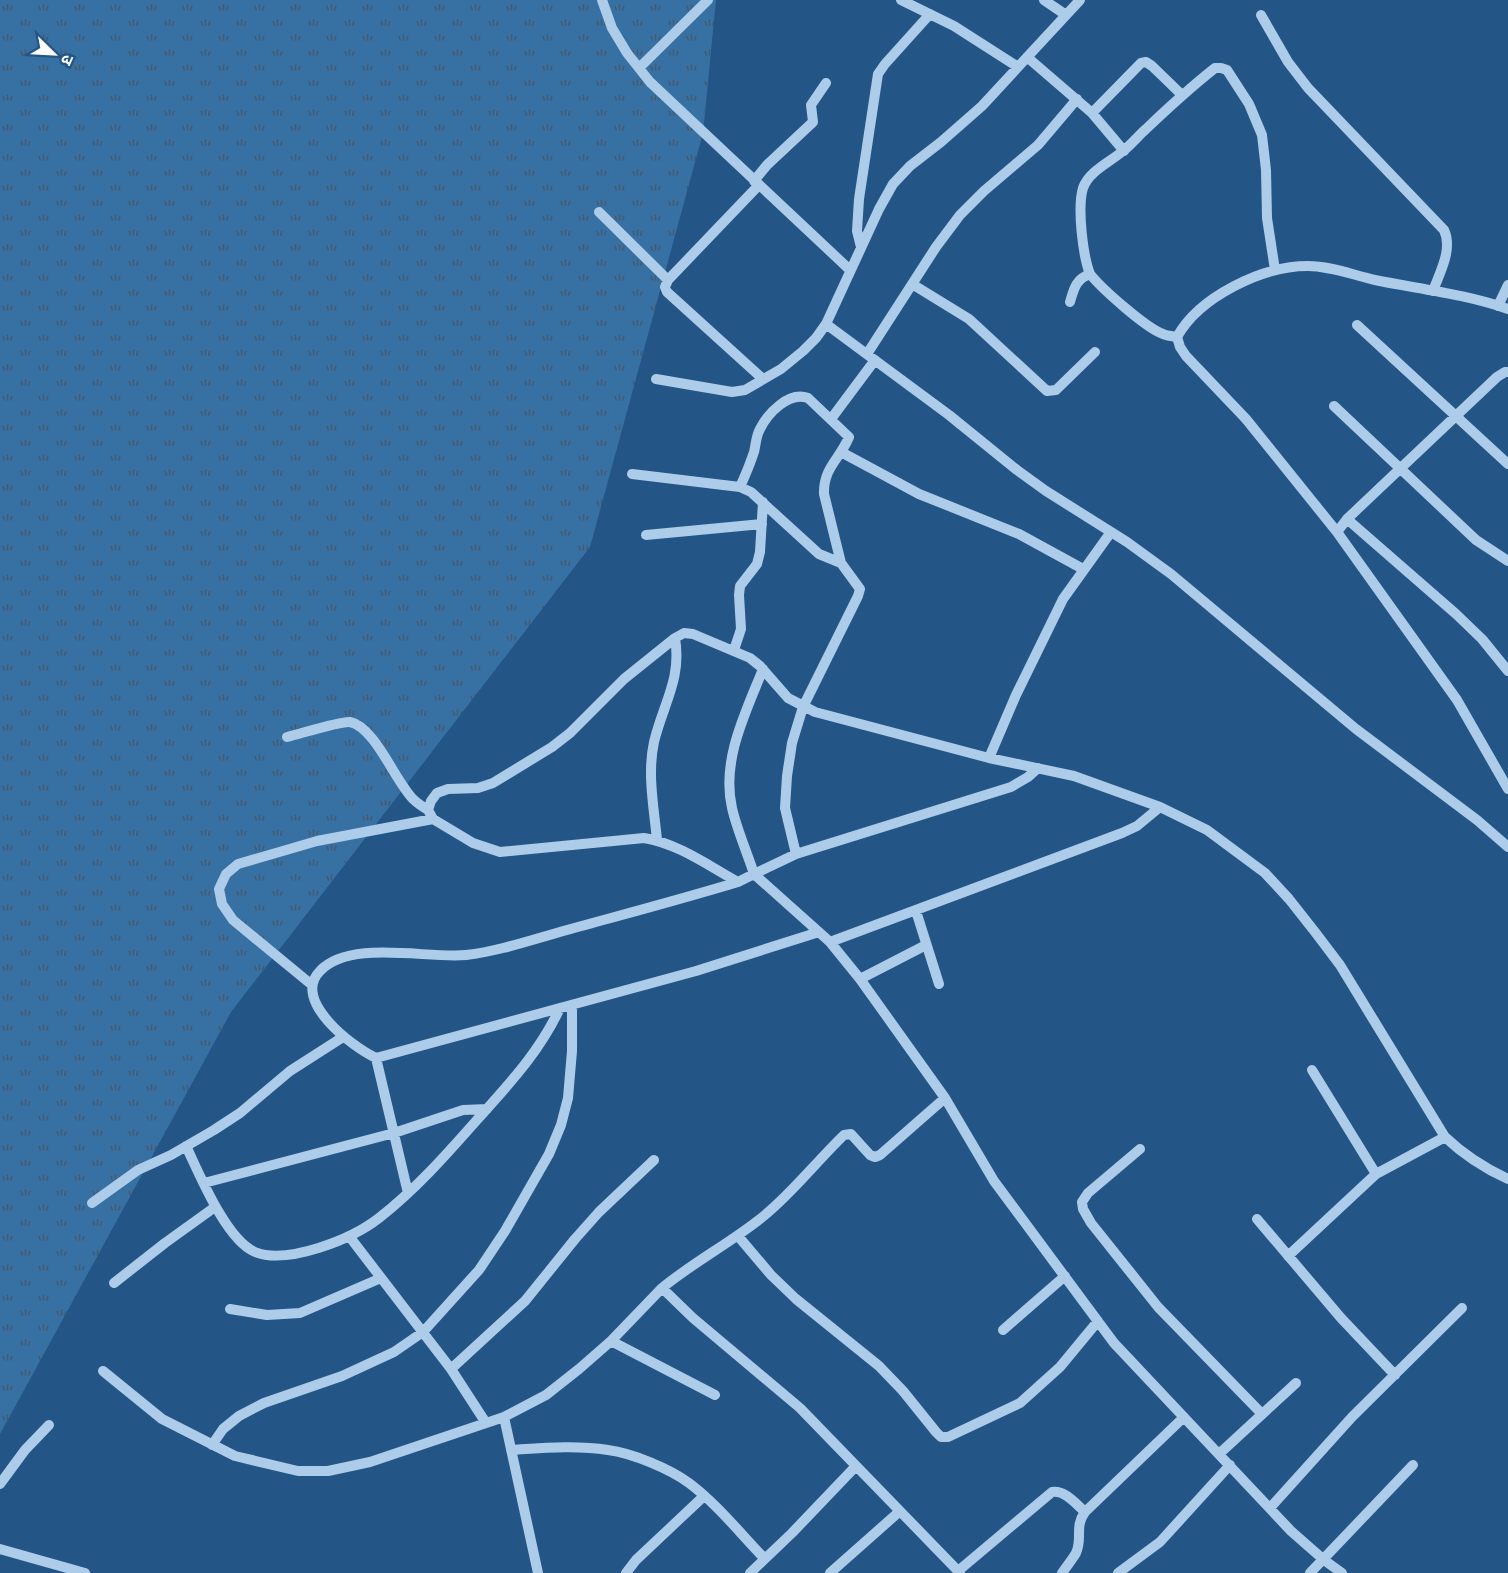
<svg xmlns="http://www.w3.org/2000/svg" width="1508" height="1573" viewBox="0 0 1508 1573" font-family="'Archivo Narrow','Noto Sans Devanagari',sans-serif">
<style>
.grass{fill:url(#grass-tufts)}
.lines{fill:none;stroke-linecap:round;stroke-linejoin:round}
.minor{stroke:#adcce9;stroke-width:10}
</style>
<defs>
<pattern id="grass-tufts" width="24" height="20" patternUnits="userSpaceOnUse" patternTransform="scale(1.5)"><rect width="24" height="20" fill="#3770a3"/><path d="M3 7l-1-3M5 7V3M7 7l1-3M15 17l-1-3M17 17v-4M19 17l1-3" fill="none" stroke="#445a6f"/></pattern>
</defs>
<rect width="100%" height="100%" fill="#235586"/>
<path class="grass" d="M0,0H716L703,133L590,547L231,1012L0,1434Z"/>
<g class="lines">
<path class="minor" d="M602,0L612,28L627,53L650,82L850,270
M901,0L954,26L1018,67
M1044,0L1066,15
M1261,15L1288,62L1308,88L1444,230C1453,249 1440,272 1433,291
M1027,57L1092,113L1124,151
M639,68L708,0
M1092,113L1141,63L1146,62L1152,66L1182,95
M754,181L767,165L813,122L811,105L826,83
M758,186L668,280L665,287L667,292L763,379
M599,212L668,280
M861,247L857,231L859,199L878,74L885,64L930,14
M1090,274C1083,256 1077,208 1083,188C1089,171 1110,162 1123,151C1131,145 1138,136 1146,129C1168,108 1191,87 1215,68H1221L1227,70L1249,104L1262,135L1266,170L1267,218L1275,270
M912,284L969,319L1047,391L1056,390L1095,352
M1070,302C1074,288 1076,279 1090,274C1102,289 1146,328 1163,334C1167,336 1172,336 1177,337
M1498,306L1508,285
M1508,309C1465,294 1419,289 1375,280C1353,275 1330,266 1308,266C1262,266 1199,297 1177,337L1180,347L1186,356L1246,419L1337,532L1457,700L1508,789
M826,324L949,415L1017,470L1046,491L1127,542L1171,574L1356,729L1477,820L1508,847
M1357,325L1508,464
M867,354L936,247L960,215L984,191L1038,145L1077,99
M656,379L732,392L745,390L781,369L803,351L816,338L826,324L879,209L893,184L910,166L941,142L982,106L1080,0
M1334,406L1476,540L1508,561
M831,419L875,360
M841,452L919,494L1019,534L1083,569
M632,474L740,487L751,492L819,554L841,563
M740,487C745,476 750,464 754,452C756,444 756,436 760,429C768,413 789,391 808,398L849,437C840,459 823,468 824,494L841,563L860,589L858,596L803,707L792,743L787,776L785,808L796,854
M1347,519L1456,614L1482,639L1508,671
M1337,532L1347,519L1497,377L1505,372H1508
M646,535L762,524
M734,650L741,629L739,595L740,586L757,564L760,552L763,502
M763,669C746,712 721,760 732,808C737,830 747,852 754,874L796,854L1011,787L1028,777L1038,768
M287,737C300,734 340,721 350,722C375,727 395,781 413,799C418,804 423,807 428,810
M989,758L1016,695L1063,599L1111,532
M657,840C654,808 647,774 654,742C663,704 682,679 675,638
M738,882C682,899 625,914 567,930C534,939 500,951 466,955C427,959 350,939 320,971C291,1000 352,1047 376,1058L696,971L819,932
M916,911L939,984
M830,942L1122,833L1137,826L1160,807
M860,979L926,945
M312,985L233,920L222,904L219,889L226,874L238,864L317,841L433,819
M376,1058L408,1193
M1312,1070L1376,1174
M186,1146C199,1173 226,1240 255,1252C288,1265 352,1239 379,1218C415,1190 446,1155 476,1121C508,1085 539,1053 560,1008
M1140,1149L1088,1193L1082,1202L1083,1209L1091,1223L1158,1307L1262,1414
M204,1183L394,1133L463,1110L487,1109
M92,1203L138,1170L171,1155L214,1130L240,1113L290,1071L343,1037
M1257,1219L1341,1318L1395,1375
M349,1236L451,1369L486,1423
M738,1236L771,1275L796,1299L879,1366L903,1391L936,1432L941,1437H948L1020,1403L1060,1367L1098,1321
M1288,1256L1376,1174L1445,1137
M114,1283L165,1243L215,1207
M662,1288C695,1261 732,1242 765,1215C794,1191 817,1161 844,1135L851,1134L870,1155L875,1157L880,1155L945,1098
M230,1309L267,1315L300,1313L381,1278
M1003,1330L1065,1276
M611,1341L715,1395
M451,1369L525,1301L575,1239L599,1212L654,1160
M103,1371L162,1419L235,1456L298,1471H328L370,1462L504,1417
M212,1445L223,1429L239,1416L264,1403L342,1376L394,1352L423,1332L479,1270L505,1231L549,1154L561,1125L568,1098L572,1051V1005
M511,1450C543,1448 576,1445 608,1450C632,1453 670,1469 689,1483C717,1504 740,1533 764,1558
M1219,1454L1296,1383
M0,1484L25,1450L49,1425
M1270,1508L1352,1417L1462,1308
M0,1549L85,1573
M958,1571L1052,1492C1065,1490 1076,1504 1085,1512
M538,1573L504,1417L546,1395L579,1369L611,1341L662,1288L693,1318L800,1408L960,1573
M626,1573L636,1560L704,1496
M750,1573L792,1533L856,1466
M830,1573L900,1511
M1062,1573C1066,1567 1072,1560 1076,1553C1083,1538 1074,1527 1085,1512L1184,1417
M1118,1573L1160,1542L1230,1465
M1310,1573L1413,1465
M1342,1573L1324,1560L1291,1531L1114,1343L994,1181L945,1098L860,979L830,942L754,874L738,882C709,866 677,843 644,838L500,852L473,843L433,819L428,810L431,801L437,793L448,789L478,788L493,783L552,747L570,733L624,679L675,638L684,633L693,634L750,658L760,666L788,698L815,712L989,758L1074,776L1160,807L1207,830L1265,873L1289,899L1315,932L1340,965L1445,1137C1464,1155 1484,1168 1508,1179"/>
</g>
<g transform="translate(54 54) rotate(114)" stroke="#235586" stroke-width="4.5" paint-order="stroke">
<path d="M0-4.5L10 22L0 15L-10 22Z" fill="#ffffff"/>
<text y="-9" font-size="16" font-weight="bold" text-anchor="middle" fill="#ffffff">उ</text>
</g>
</svg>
